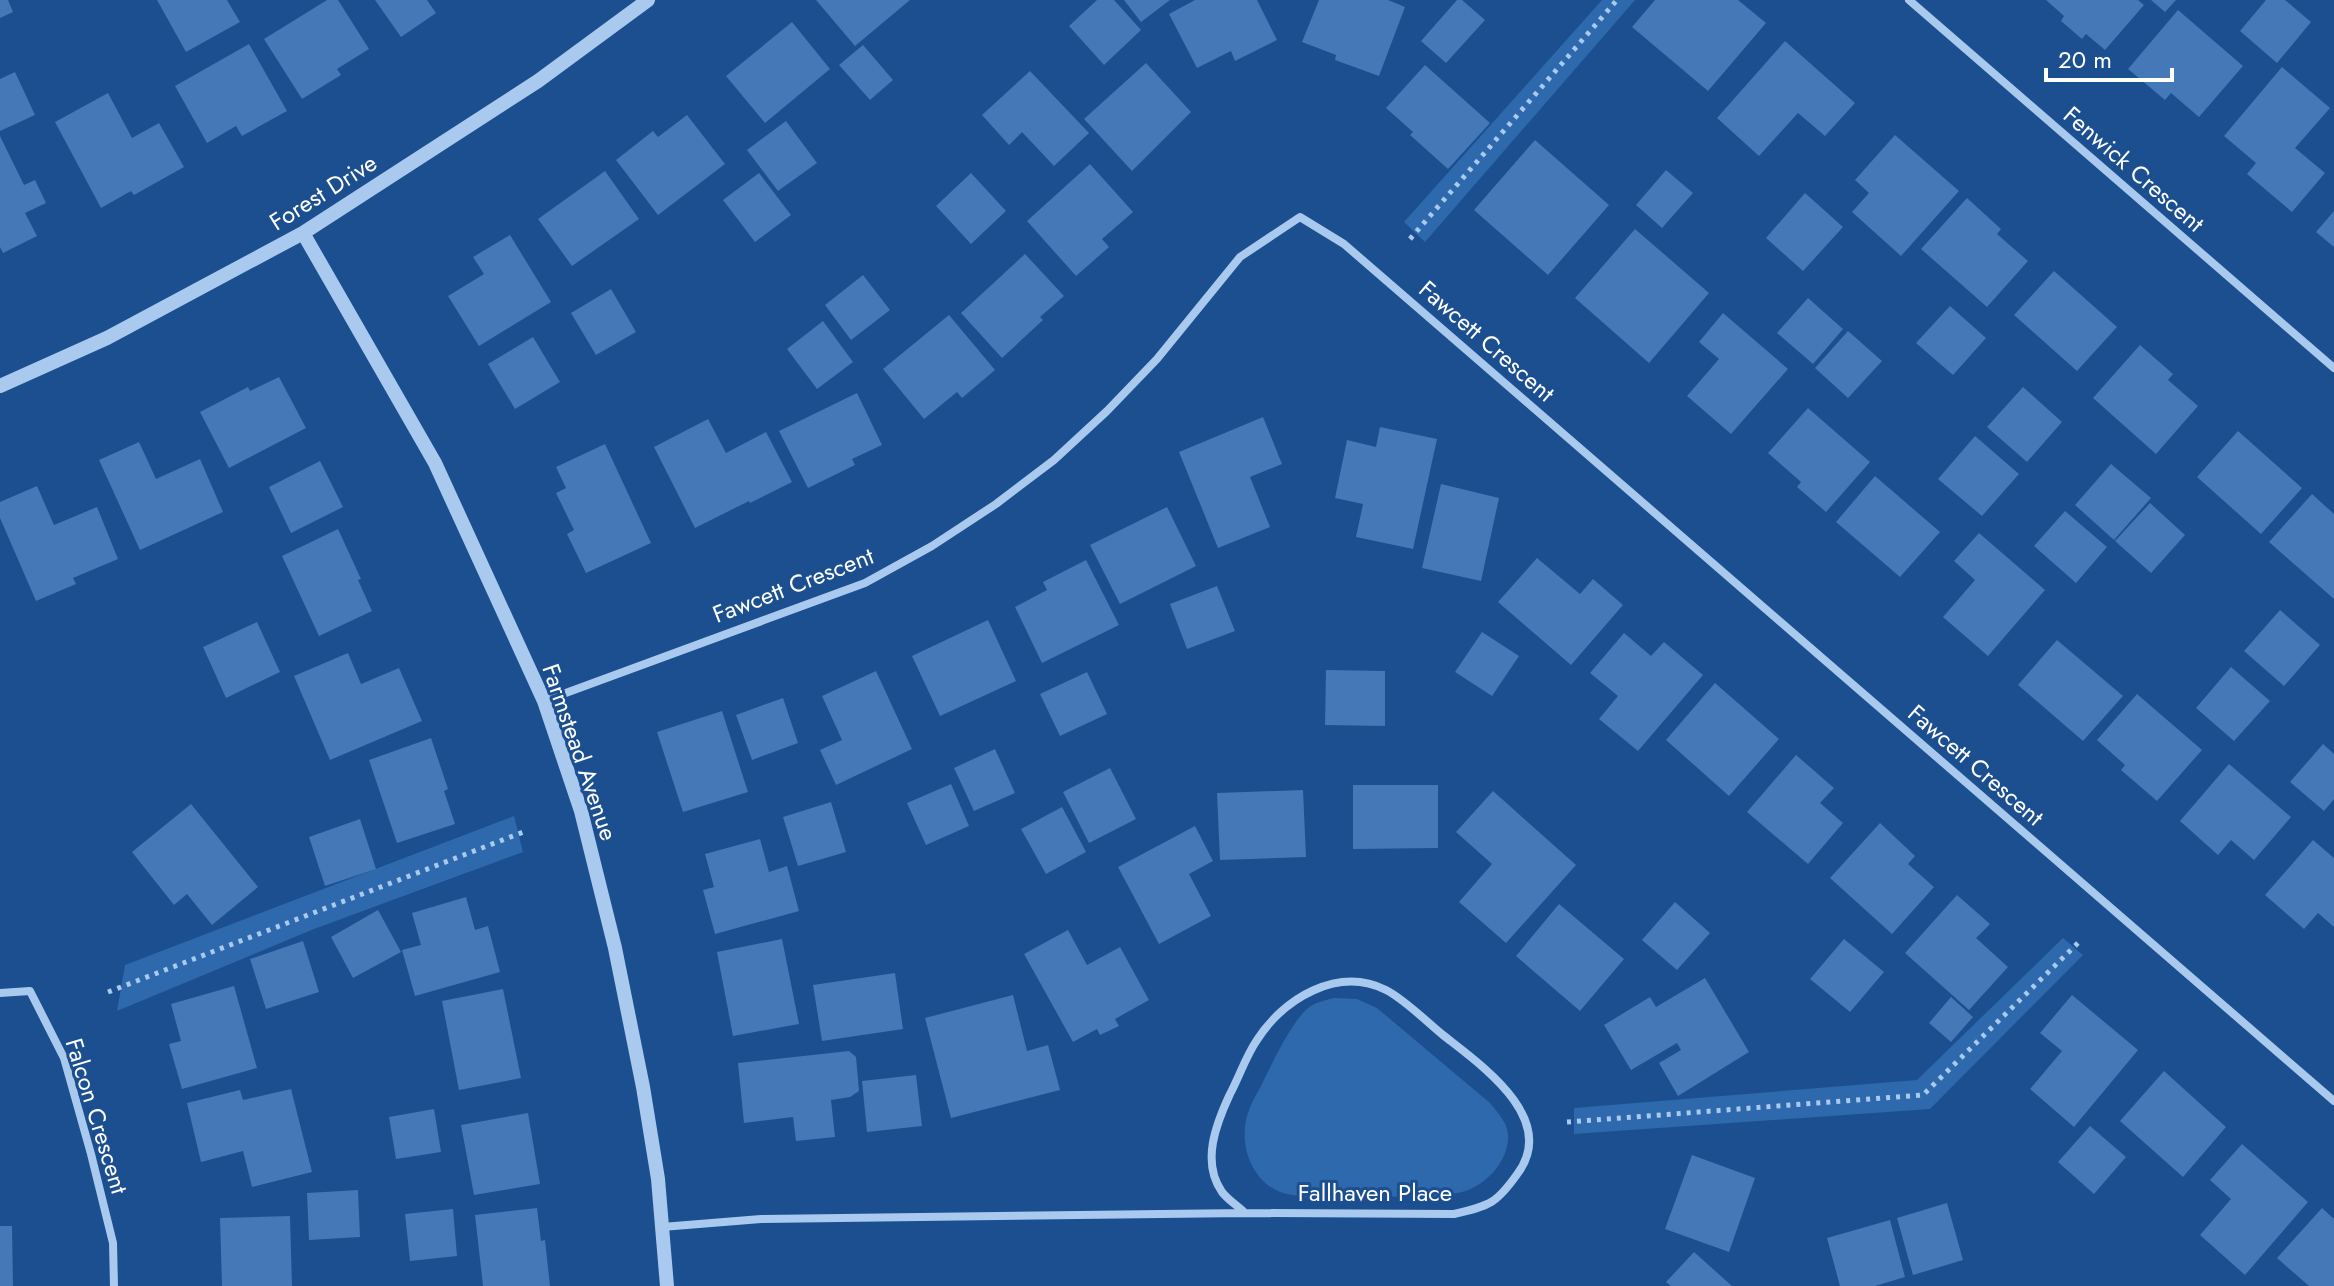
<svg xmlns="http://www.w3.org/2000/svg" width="2334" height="1286" viewBox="0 0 2334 1286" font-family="Jost,sans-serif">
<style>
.green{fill:#2e69ad}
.building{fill:#4478b7}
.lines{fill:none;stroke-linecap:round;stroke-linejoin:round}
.path{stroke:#a9c9ee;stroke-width:5;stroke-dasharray:4 6;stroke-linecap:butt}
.minor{stroke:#a9c9ee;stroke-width:8}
.tertiary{stroke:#a9c9ee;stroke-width:14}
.labels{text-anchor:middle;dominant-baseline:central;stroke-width:6;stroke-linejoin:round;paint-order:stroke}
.street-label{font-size:24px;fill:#fff;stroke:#1b4f8f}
</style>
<rect width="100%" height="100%" fill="#1b4f8f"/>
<path class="green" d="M1602,0H1635L1425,242L1404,222Z
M514,816L523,852L314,929L117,1011L125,965Z
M2063,938L2083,955L1930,1109L1574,1134V1108L1917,1080Z
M1334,998L1357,999L1377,1008L1490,1103C1497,1112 1507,1122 1508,1134C1510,1160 1486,1186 1462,1192C1432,1200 1396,1196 1365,1196C1341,1196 1315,1199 1292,1195C1255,1190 1238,1149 1247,1116C1250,1106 1255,1096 1260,1088C1270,1068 1293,1017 1311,1006C1317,1002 1327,1000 1334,998Z"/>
<path class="building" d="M0,0H8L13,12L0,18Z
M157,0H227L240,22L186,52Z
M327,0H338L369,49L337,69L341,75L302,99L264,39Z
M375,0H427L436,13L401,37Z
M816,0H910L855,46Z
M1097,0H1114L1141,30L1104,65L1069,26Z
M1124,0H1170L1141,22Z
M1195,0H1257L1277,40L1235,61L1231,51L1197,68L1169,14Z
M1319,0H1388L1405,7L1379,76L1335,60L1336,55L1302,42Z
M1457,0H1462L1485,20L1446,63L1421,41Z
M1655,0H1738L1766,23L1708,91L1632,27Z
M2046,0H2138L2144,5L2105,50L2086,34L2082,39L2061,21L2064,16Z
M2151,0H2176L2165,12Z
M2266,0H2285L2311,22L2277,63L2240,31Z
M2178,10L2243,66L2199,117L2171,93L2165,100L2128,69Z
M792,22L830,69L765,123L726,76Z
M1785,41L1855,103L1825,136L1798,113L1759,156L1717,118Z
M249,44L287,111L242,136L236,126L207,143L175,86Z
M863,45L893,80L870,100L839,65Z
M1146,63L1191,112L1132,171L1084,119Z
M1425,65L1490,123L1448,169L1410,135L1413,132L1386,108Z
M2282,67L2330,108L2295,148L2325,173L2292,212L2247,174L2256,163L2224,136Z
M1030,71L1089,133L1054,166L1022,132L1009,145L982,115Z
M15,72L35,115L0,131V79Z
M108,93L132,138L159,123L184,167L134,195L131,191L101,208L55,122Z
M687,115L725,164L658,215L616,160L653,131L658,137Z
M786,121L817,163L778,191L747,150Z
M1895,135L1959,191L1901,256L1852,212L1869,193L1855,180Z
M0,136L24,185L35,180L46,203L25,213L37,236L3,253L0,247Z
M1535,140L1609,205L1548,275L1474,210Z
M1090,164L1133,212L1102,239L1109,247L1076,276L1027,221Z
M1666,170L1693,193L1662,228L1636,205Z
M605,171L639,219L572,266L538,219Z
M759,173L791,215L755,242L723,200Z
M971,173L1006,211L971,244L936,206Z
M1805,193L1843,227L1803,271L1766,238Z
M1967,198L2001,229L1997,234L2028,261L1987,307L1921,249Z
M2334,211V247L2316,232Z
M1635,229L1709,293L1649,363L1575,298Z
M510,235L551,302L479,346L448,296L484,274L473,257Z
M1025,254L1064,296L1040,317L1043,320L1002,358L961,313Z
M2054,271L2117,327L2077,371L2014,315Z
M863,275L890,310L851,340L825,305Z
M611,289L636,332L596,355L571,313Z
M1808,298L1843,329L1813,364L1777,333Z
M1950,306L1986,338L1953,375L1916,343Z
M1723,313L1788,369L1731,434L1687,396L1719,359L1699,342Z
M949,315L995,370L962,398L957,392L924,419L883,369Z
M823,321L853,362L817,389L787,349Z
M1848,331L1882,361L1848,398L1815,368Z
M533,337L560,382L515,409L488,364Z
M2140,345L2173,374L2168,380L2198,406L2156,454L2093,398Z
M279,377L306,428L229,468L200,412L248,387L250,391Z
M2023,387L2062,422L2027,462L1987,427Z
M857,393L882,445L852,459L855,465L808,488L779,431Z
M1808,408L1870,462L1826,512L1797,487L1801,482L1768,453Z
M1263,417L1282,464L1250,477L1270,527L1218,548L1179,452Z
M708,419L726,453L766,432L792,482L750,503L749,501L695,528L654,447Z
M1380,427L1437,439L1413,549L1356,537L1363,504L1335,498L1347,440L1376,447Z
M2238,431L2302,488L2261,534L2197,477Z
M1975,436L2019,474L1982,516L1938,479Z
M139,442L156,479L200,459L223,512L140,550L99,460Z
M605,444L651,543L586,573L567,534L574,530L556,493L566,488L556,467Z
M320,461L343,507L291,533L269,487Z
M2111,464L2151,498L2114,540L2075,505Z
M1875,476L1940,532L1900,577L1836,522Z
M1441,484L1499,498L1481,581L1422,568Z
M37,486L54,525L97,507L118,559L73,578L76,584L36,601L0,518V502Z
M2312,494L2334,514V599L2269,542Z
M2150,503L2185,535L2151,573L2115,541Z
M1167,507L1196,566L1120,604L1090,545Z
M2065,511L2107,547L2076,583L2034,546Z
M338,529L361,579L358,580L372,611L319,636L282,556Z
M1979,533L2045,590L1988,656L1943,617L1975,580L1954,561Z
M1537,558L1580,594L1593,579L1623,605L1571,665L1498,602Z
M1086,560L1119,625L1042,663L1015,607L1047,590L1043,582Z
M1217,586L1235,631L1187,649L1170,604Z
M2280,610L2320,645L2284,686L2244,651Z
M988,620L1016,681L940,716L912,656Z
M257,622L280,672L226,698L203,647Z
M1482,632L1519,656L1492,696L1455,672Z
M1624,633L1651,656L1664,642L1703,675L1638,751L1599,719L1618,696L1590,673Z
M2057,640L2123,696L2083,741L2018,685Z
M348,653L361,684L399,668L422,721L330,760L294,676Z
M2231,667L2270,701L2234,741L2196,708Z
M1326,670L1385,671V726L1325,725Z
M876,671L912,749L836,785L820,750L842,740L822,696Z
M1087,672L1107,714L1060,736L1040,694Z
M1715,683L1779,739L1729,796L1666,740Z
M2137,694L2202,750L2157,801L2121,770L2125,765L2097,740Z
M783,698L798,743L752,760L736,715Z
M722,711L748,792L683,812L657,732Z
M431,738L448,789L444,791L455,824L397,843L369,760Z
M2323,744L2334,754V799L2324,811L2290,782Z
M995,749L1015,793L974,811L954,768Z
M1796,755L1834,788L1820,803L1843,823L1808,864L1747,812Z
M2229,764L2291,817L2254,860L2231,840L2218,855L2180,821Z
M1110,768L1136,819L1089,843L1063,792Z
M951,784L969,826L926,845L907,803Z
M1353,785H1438V848L1353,849Z
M1303,790L1306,857L1220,860L1217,793Z
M1493,791L1576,865L1506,943L1459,902L1492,864L1456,832Z
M831,802L846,852L798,866L783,817Z
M191,804L258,887L212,925L187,894L174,905L132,852Z
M1062,807L1086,852L1046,874L1021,829Z
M360,819L376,869L325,886L309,837Z
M1880,823L1915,856L1908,864L1934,887L1892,934L1830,878Z
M1195,826L1213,861L1189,874L1211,916L1159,944L1118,867Z
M760,839L769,872L787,866L799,911L715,934L703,890L714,887L705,854Z
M2313,840L2334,858V927L2318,913L2304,929L2265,895Z
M1957,895L1990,924L1976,938L2008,967L1969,1010L1905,953Z
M466,897L475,930L488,926L500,972L415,996L402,950L421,945L412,913Z
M1675,902L1710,933L1677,970L1642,940Z
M1559,904L1624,959L1580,1011L1516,956Z
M378,910L401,952L353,978L331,937Z
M1068,930L1087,965L1120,947L1149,1000L1115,1019L1119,1026L1100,1035L1097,1029L1073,1042L1024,954Z
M782,939L799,1024L733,1036L717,952Z
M1844,939L1884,972L1850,1012L1810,979Z
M303,941L319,992L266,1009L250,959Z
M895,973L903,1029L822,1041L813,985Z
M1705,978L1749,1052L1678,1096L1659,1063L1681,1050L1677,1043L1631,1070L1604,1025L1650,997L1656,1007Z
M234,986L257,1068L182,1089L169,1044L181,1041L171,1004Z
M503,989L521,1078L459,1090L442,1001Z
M1013,995L1027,1051L1048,1045L1060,1090L951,1118L925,1018Z
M2072,995L2138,1050L2074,1127L2030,1089L2062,1051L2040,1033Z
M1951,997L1973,1017L1951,1042L1929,1023Z
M849,1051L856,1057L859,1091L850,1097L831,1100L835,1137L796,1141L793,1117L744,1123L738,1063Z
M2164,1071L2226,1127L2183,1177L2120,1121Z
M916,1075L922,1126L867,1132L862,1081Z
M291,1089L312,1172L252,1187L243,1151L201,1162L187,1103L240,1090L243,1100Z
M434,1109L441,1152L396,1159L389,1117Z
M528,1113L540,1184L474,1195L461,1125Z
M2090,1126L2126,1157L2094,1194L2058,1162Z
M2242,1144L2308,1202L2245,1275L2200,1235L2231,1199L2210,1180Z
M1692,1155L1755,1178L1729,1252L1665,1229Z
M358,1190L360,1237L309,1240L307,1193Z
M1947,1203L1963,1260L1913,1275L1897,1218Z
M537,1208L541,1241L545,1240L550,1286H483L475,1215Z
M2322,1208L2334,1219V1286H2309L2277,1258Z
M453,1209L457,1256L410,1261L405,1214Z
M290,1216L292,1286H222L220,1218Z
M1890,1220L1905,1277L1875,1286H1840L1827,1238Z
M0,1226H12L13,1286H0Z
M1694,1252L1732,1286H1671L1666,1282Z"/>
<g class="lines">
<path class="path" d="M1410,239L1617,0
M108,992L526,831
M1567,1122L1923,1095L2080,941"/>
<path class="minor" d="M1909,0L2334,368
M544,701L865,583L932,546L996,504L1054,460L1107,411L1157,359L1240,257L1300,217L1344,244L2334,1101
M0,993L30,991L64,1058L91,1154L113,1243L114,1286
M662,1227L761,1219L1245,1213L1454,1214C1490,1206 1497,1203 1518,1173C1558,1118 1481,1065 1443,1035C1427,1022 1404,999 1386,990C1338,966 1284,998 1257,1040C1246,1056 1239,1077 1230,1094C1216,1124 1201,1162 1222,1192C1228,1200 1238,1206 1245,1213"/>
<path class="tertiary" d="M303,233L435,463L544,701L581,811L615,948L643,1087L658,1179L667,1286
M0,386L107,338L303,233L538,81L648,0"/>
</g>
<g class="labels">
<g class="street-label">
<text transform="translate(2134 169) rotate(41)">Fenwick Crescent</text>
<text transform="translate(323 192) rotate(-32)">Forest Drive</text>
<text transform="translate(1487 341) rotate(41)">Fawcett Crescent</text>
<text transform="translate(793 585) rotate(-21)">Fawcett Crescent</text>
<text transform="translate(580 752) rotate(71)">Farmstead Avenue</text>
<text transform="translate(1976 765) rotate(41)">Fawcett Crescent</text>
<text transform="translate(97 1116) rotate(73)">Falcon Crescent</text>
<text x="1375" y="1192">Fallhaven Place</text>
</g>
</g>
<path d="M2046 68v12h126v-12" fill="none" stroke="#ffffff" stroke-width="4"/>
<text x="2058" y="68" font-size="24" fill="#ffffff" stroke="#1b4f8f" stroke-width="6" paint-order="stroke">20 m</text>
</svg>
